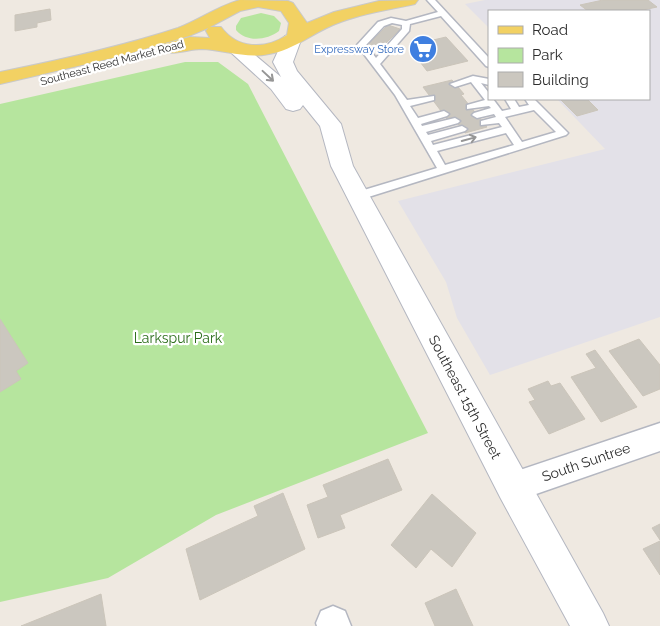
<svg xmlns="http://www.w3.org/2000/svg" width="660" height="626" viewBox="0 0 660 626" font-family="Raleway,sans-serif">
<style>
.industrial{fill:#e3e1e8}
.green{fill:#b6e59e}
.building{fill:#cbc7bf;stroke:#cbc5ba}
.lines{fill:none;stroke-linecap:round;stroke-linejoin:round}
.service-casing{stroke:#b4b7c1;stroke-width:3}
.minor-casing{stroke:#b4b7c1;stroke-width:3}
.secondary-casing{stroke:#b4b7c1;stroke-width:2}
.primary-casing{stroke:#c9c9c9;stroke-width:2}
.service{fill:#fff;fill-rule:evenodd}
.minor{fill:#fff;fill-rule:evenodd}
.secondary{fill:#fff;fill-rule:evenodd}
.primary{fill:#f2d163;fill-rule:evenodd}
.oneway{stroke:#969696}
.labels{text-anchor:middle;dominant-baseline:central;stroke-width:4.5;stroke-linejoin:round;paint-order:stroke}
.far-shop-label{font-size:11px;fill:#366cbe;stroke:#fff;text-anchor:end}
.far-street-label{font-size:11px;fill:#2e2e2e;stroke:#fff}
.park-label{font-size:14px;fill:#2c6e1b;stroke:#fff}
.street-label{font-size:14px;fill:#2e2e2e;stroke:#fff}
</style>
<rect width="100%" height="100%" fill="#efe9e1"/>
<path class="industrial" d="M485,0H660V317L490,375L457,318L446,282L398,201L605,149L557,99H649V11H489V28L465,4Z"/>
<path class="green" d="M261,13L274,16L281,23L279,31C267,40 247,43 236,30V26L241,18Z
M185,62H218L248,84L428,433L216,515L108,578L0,602V104Z"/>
<path class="building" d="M603,0H648L657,7L638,11H588L580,5Z
M50,9L51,20L37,23V27L15,31V15Z
M388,25L400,29L381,48L369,44Z
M446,37L468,61L427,71L411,50L416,44Z
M452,80L464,94L461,95L487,127L465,133L453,117L447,119L423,87Z
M560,99H587L598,110L577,116Z
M0,319L28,363L16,371L21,379L0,392Z
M639,339L660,365V389L643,396L609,351Z
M595,350L637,407L601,422L571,377L596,368L586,354Z
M548,381L551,386L560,383L585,419L549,434L529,402L535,400L528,389Z
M388,459L402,490L340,515L345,528L318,538L307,505L328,497L323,485Z
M283,493L305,549L200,600L186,549L258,516L254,506Z
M432,494L476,533L452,567L431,549L416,568L391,545Z
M660,524V540L652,528Z
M660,541V575L643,549Z
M456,589L473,626H435L425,603Z
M101,594L106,626H21Z"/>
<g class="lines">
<defs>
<path id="service" d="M427,0H435L489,58V67L486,66L441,16L410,24L409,31L380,64L407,100L434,96V100L410,106L418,118L444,111L449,114L447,116L421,124L422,126L455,118L460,121L458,123L426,132L428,135L462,126L467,129L465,131L431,141L433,145L502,127L499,123L481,125V121L496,117L494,114L477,118L472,115L474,113L491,108L489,106L467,109V105L485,100L471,82L455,87L450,84L473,76L489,79V85L481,83L489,93V99H493L502,111L511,109L505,99H514L519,107L529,105L525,99H534L568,133L566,135L362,199H354L353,196L354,193L437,168L395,95L357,45L378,22L391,18L406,21L438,12ZM392,23L402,25V29L376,58L366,45L384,26ZM534,110L556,132L522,142L505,117ZM506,133L514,145L445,165L437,151Z"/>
<path id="minor" d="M660,423V451L513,502L502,498L498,487L502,476Z
M333,606L345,611L351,626H317L316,623L321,611Z"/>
<path id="secondary" d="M292,34L299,36L301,40L293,62L297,71L341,124L353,166L603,613L609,626H570L501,499L331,166L320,126L303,105L300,109L293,111L286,109L271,89L226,48L228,44L235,42L242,44L281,77L273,62L285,36Z"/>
<path id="primary" d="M240,0L288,1L293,3L307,23L334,12L379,1L418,0L415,4C389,10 363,13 338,23C313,32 295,50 269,54C246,59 225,50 202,49C189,49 176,55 164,52L162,48L164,44L190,37L210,38L206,31L208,28L189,36L121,56L0,84V72C60,60 120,47 178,28C199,20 218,6 240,0ZM258,7L281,11L289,23L287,35C265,50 237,49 221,27H210L240,11Z"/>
</defs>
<use href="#service" class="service-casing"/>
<use href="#minor" class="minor-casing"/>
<use href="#secondary" class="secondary-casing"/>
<use href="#primary" class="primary-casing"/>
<use href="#service" class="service"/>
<use href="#minor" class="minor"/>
<use href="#secondary" class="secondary"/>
<use href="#primary" class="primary"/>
</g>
<defs><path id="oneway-shaft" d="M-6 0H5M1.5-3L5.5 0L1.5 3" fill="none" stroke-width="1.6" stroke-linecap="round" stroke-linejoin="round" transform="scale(1.25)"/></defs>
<g class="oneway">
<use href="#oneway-shaft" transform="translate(268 76) rotate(43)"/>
<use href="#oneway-shaft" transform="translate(469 139) rotate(-15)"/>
</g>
<defs>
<symbol id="supermarket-disc" viewBox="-11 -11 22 22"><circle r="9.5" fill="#3f7fe0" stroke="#fff"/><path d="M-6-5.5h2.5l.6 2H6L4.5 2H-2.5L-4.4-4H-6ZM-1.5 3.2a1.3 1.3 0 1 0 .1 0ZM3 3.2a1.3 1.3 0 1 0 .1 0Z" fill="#fff"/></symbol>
</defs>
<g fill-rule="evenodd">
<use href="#supermarket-disc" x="407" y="33" width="32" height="32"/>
</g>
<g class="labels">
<g class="far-shop-label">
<text x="404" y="49">Expressway Store</text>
</g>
<g class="far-street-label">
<text transform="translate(112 63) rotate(-15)">Southeast Reed Market Road</text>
</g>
<g class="park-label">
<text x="178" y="338">Larkspur Park</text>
</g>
<g class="street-label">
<text transform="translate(465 397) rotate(62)">Southeast 15th Street</text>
<text transform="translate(586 462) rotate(-19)">South Suntree</text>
</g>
</g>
<rect x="488" y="10" width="162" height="90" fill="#ffffff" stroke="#ababab"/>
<rect x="498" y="26" width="25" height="8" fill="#f2d163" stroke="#ababab"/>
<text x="532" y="35" font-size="15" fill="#2e2e2e">Road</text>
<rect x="498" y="48" width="25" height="15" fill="#b6e59e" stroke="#ababab"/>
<text x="532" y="60" font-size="15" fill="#2e2e2e">Park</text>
<rect x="498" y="72" width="25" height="15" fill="#cbc7bf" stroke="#ababab"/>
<text x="532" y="85" font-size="15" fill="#2e2e2e">Building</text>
</svg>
